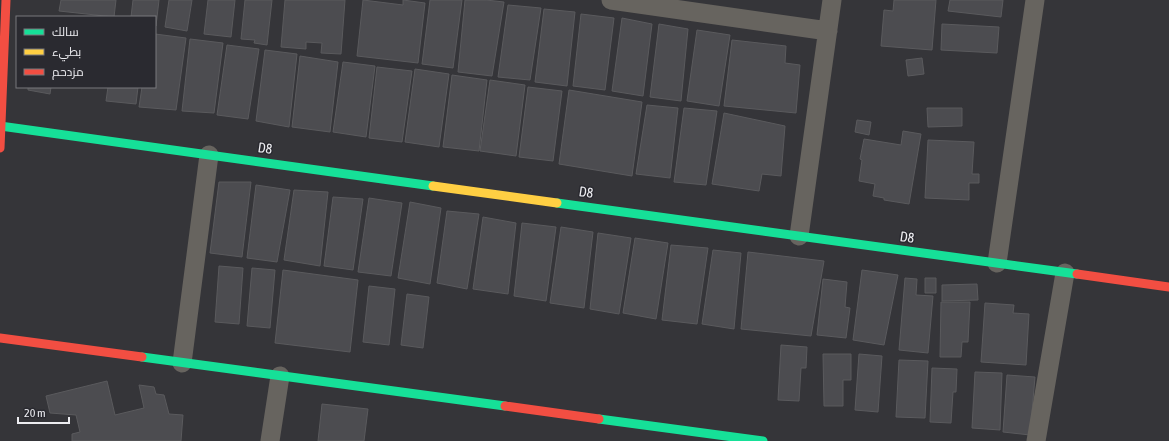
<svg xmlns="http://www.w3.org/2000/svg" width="1169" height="441" viewBox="0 0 1169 441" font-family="'Asap Condensed',Cairo,sans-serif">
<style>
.building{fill:#4c4c50;stroke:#5a5a5d}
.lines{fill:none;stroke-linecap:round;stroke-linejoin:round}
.street{stroke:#67645f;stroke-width:19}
.fast{stroke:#16e098;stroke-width:9}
.slow{stroke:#ffcf43;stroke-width:9}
.jam{stroke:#f24e42;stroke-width:9}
.labels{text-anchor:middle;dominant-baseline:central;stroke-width:3;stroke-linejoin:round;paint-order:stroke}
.street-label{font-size:14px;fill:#ededf1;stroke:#2a2a30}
</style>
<rect width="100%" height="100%" fill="#353539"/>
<path class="building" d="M61,0H116L114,17L59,11Z
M133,0H159L156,26L155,17H131Z
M169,0H192L187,31L165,27Z
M208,0H235L231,37L204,34Z
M245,0H272L267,45L254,43L255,40L241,39Z
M285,0H345L341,54L321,53L322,43L306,42V49L281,47Z
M363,0L403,5V0L425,3L418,63L357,56Z
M430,0H462L453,68L422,64Z
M465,0H486L504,2L492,76L458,72Z
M894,0H936L932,50L881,46L884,10L893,11Z
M950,0H1003L1001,17L948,11Z
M508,5L541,8L530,80L498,77Z
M544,9L575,12L567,86L535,82Z
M581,14L614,18L605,90L573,86Z
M622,18L652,24L643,96L612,91Z
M659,24L688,29L681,101L650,97Z
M942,24L999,27L997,53L941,50Z
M697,30L730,35L719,106L687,101Z
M155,34L186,38L176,110L139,107L142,87H155Z
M190,39L223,43L214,113L182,111Z
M732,40L786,46L785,63L800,65L796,113L724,106Z
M227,45L259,49L248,119L217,115Z
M265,50L297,54L289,127L256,121Z
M300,56L338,62L330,132L292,127Z
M922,58L924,74L908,76L906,60Z
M343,62L375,66L366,137L333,132Z
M377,67L412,71L402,142L369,138Z
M415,69L449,74L439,147L405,142Z
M452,75L487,80L479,151L443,147Z
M490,80L525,85L516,156L480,151Z
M28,87H51L50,94L28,90Z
M108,87H138L136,104L106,101Z
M528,87L562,91L553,161L519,157Z
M569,90L642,102L632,176L559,164Z
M647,105L678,108L670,178L636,174Z
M684,108L717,111L706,185L674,182Z
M927,108H962V126L928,127Z
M724,113L785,126L781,176L762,174L759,191L712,184Z
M857,120L871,122L869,135L855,132Z
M903,131L921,134L909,204L884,200V198L873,196L875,184L859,181L862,160L860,159L864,139L901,145Z
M928,140L974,142L972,174H979V183H969V200L925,198Z
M219,182H251L242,257L210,253Z
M256,185L290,190L277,262L247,258Z
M294,190L328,192L320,266L284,260Z
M333,197L363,199L353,270L324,266Z
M369,198L402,203L391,276L358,272Z
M410,202L441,208L430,284L398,278Z
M447,211L479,214L467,289L437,283Z
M483,217L516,223L508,294L473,289Z
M522,223L556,227L546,301L514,296Z
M561,227L593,232L584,308L550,303Z
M598,233L631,238L619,314L590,309Z
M635,238L668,243L656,319L623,313Z
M671,245L708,248L697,324L662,320Z
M713,250L741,253L734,329L702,324Z
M748,252L824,261L811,336L741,329Z
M219,266L243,268L239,324L215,322Z
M252,268L275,270L270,328L247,326Z
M283,270L358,280L350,352L275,343Z
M862,270L898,275L884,345L853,340Z
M905,278L917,279L916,295L933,296L928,353L899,350Z
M925,278H936V293H925Z
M823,279L847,282L845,307L850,308L846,338L817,335Z
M977,284L978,300L942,301V285Z
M369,286L395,289L389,345L363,342Z
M407,294L429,297L423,348L401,345Z
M941,302H970L968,342H962L961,357H940Z
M985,303L1014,305L1013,313L1029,314L1026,365L981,362Z
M781,345L807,347L806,368H801L799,401L778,400Z
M823,354H851V380H843V406H824Z
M859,354L882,356L878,412L855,410Z
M899,360L928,361L925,418L896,417Z
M932,368L957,369L956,392H953L951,423L930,422Z
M975,372L1002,373L1000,430L972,428Z
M1007,375L1035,377L1030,435L1003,432Z
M107,381L115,415L144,408L139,385L154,387L156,394L164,395L169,414L183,415L181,441H72V434L80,432L76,415L50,413L46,396Z
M322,404L368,409L364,441H318Z"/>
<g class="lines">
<path class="street" d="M611,0L828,31
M799,236L832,0
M997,263L1035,0
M182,363L209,155
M270,441L280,376
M1036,441L1065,273"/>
<path class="fast" d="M0,126L433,186
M557,203L1077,274
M142,357L505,406
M599,419L763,441"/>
<path class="slow" d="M433,186L557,203"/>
<path class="jam" d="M0,148L6,0
M1077,274L1169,287
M0,338L142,357
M505,406L599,419"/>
</g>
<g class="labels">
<g class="street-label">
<text transform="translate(265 148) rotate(8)">D8</text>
<text transform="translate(586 192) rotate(8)">D8</text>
<text transform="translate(907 237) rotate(8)">D8</text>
</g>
</g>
<rect x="16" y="16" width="140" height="72" fill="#2a2a30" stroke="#78787d"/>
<rect x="24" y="29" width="20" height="6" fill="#16e098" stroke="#78787d"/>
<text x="52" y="36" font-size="12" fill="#ededf1">سالك</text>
<rect x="24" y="49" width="20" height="6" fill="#ffcf43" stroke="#78787d"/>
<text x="52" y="56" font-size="12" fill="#ededf1">بطيء</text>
<rect x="24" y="69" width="20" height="6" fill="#f24e42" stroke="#78787d"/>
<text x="52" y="76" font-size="12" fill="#ededf1">مزدحم</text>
<path d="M18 417v6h51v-6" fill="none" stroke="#ededf1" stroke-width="2"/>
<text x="24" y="417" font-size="12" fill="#ededf1" stroke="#2a2a30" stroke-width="3" paint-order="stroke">20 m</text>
</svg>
